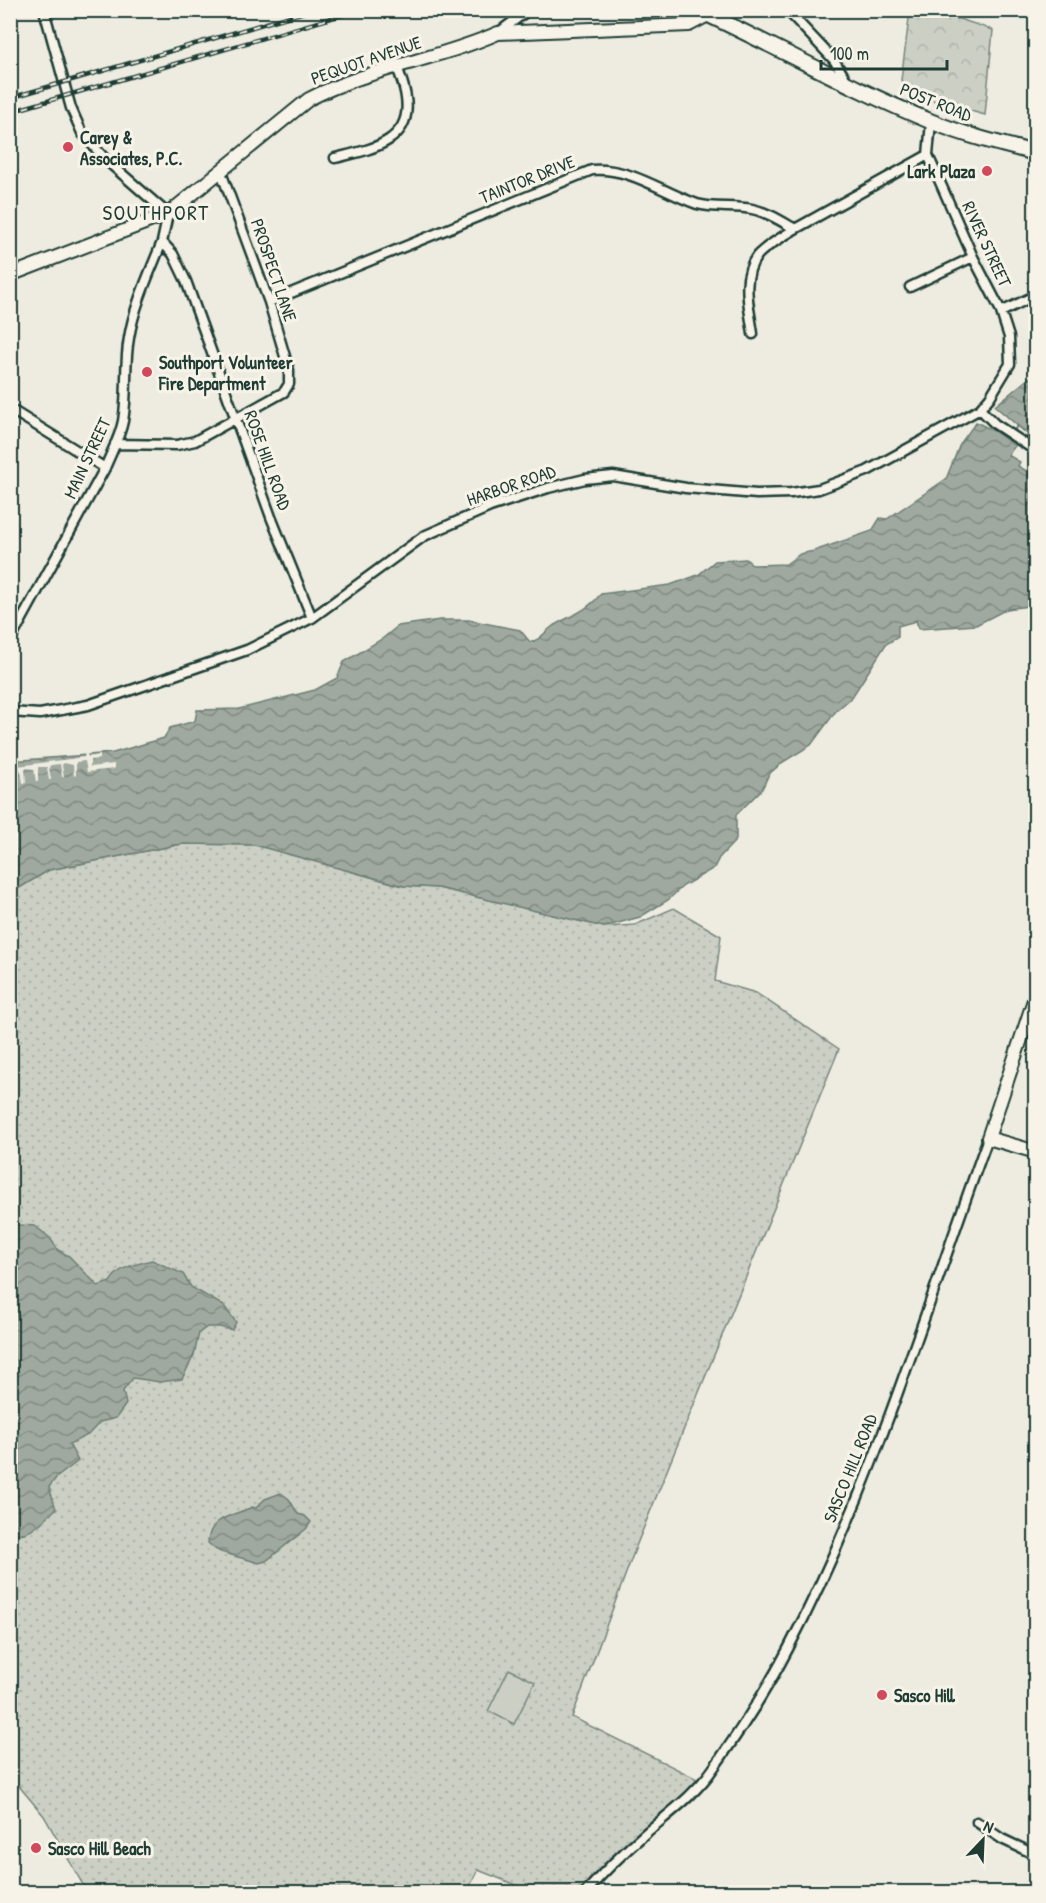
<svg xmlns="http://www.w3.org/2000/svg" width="1046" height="1903" viewBox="0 0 1046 1903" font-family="'Patrick Hand',sans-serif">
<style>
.grass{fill:url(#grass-dots);stroke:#76867c;stroke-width:1.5}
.park{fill:url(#park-crowns);stroke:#76867c;stroke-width:1.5}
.pitch{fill:#cccfc4;stroke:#76867c;stroke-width:1.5}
.water{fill:url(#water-waves);stroke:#6c7e74;stroke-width:1.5}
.pier{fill:#eeece1}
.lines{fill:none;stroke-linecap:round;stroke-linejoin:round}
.stream{stroke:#6c7e74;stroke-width:2}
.street-casing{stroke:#1f3d34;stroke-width:13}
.secondary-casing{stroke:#1f3d34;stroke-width:16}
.primary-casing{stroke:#1f3d34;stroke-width:18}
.street{stroke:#f7f3e8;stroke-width:8}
.secondary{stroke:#f7f3e8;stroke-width:12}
.primary{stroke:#f7f3e8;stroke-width:14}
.rail-casing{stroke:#1f3d34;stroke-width:4.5}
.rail{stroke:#f7f3e8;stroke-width:2;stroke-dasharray:7;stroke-linecap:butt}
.poi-dot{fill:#d1495b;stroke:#f7f3e8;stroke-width:2}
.labels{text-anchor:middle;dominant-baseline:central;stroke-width:6;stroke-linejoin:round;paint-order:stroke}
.street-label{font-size:18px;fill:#1f3d34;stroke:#f7f3e8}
.poi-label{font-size:18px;font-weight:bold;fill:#1f3d34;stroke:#f7f3e8;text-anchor:start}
.quarter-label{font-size:21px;letter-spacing:1.5px;fill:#1f3d34;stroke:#f7f3e8}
</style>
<defs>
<pattern id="grass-dots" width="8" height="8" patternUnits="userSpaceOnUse" patternTransform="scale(1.5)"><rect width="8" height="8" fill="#cccfc4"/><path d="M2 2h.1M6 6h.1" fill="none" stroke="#afb3a9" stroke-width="1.8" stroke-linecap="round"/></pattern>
<pattern id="park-crowns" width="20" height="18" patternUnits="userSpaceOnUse" patternTransform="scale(1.5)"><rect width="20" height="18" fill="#cccfc4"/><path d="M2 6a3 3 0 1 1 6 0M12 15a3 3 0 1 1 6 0" fill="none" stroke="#afb3a9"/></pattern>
<pattern id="water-waves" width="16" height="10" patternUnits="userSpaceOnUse" patternTransform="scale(1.5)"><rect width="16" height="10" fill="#9fa99f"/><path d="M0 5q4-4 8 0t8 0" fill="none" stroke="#818b82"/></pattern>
</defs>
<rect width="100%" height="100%" fill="#eeece1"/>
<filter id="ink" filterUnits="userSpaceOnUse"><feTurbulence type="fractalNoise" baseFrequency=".0167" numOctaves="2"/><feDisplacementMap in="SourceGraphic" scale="12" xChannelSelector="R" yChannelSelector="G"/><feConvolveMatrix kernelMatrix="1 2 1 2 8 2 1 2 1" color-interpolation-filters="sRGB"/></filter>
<g filter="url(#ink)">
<path class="grass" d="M182,844L255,845L403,886L438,888L604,927L635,925L674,908L721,936L715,981L756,993L839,1049L637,1544L572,1717L701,1781L686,1797L661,1815L617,1853L606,1867L581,1892H534L478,1870L467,1892H87L44,1816L18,1785L11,1788V893L49,870Z"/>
<path class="park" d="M910,11H935L993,30L985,115L921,97L911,93L901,80Z"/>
<path class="pitch" d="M509,1669L535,1682L514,1724L488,1711Z"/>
<path class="water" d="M1035,377V437L1031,441L1026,438L1028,435L995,406L1029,378Z
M976,422L994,431L1015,446L1008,455L1020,462L1018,466L1035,476V605L1007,609L976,625L919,629L916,621L898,626V637L886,644L852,697L836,711L811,745L783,762L769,774L762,789L736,815V840L719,858L714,868L683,886L668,900L640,917L604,927L438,888L404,886L255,845L182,844L49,870L11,893V761L113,753L164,738L170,728L195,721L197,710L239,709L315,690L337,678L344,662L382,639L398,626L440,620H469L520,630L530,642C541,640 544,632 553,626C573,614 585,613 601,594L670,585L698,575L715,561L746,559L753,565L786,564L800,554L814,551L872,531L880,518L887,519L946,479L960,444Z
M11,1218L20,1225L35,1226L50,1238L58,1250L69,1256L98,1286L110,1282C119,1266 135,1265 152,1260L183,1274L191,1287L224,1306L236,1322L232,1330L219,1327H207L199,1333L194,1355L182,1379L160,1382L133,1378L123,1391L126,1404L116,1418L100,1422L88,1435L69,1444L78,1461L56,1478L49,1487L56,1509C41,1521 32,1538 10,1533L11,1505L16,1498L14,1471L10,1469Z
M281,1493L289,1499L298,1514L305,1516L311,1522L306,1529L266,1561L259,1563L221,1552L215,1549L208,1543C209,1516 234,1516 252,1507L256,1508L265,1499Z"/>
<path class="pier" d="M85,753H87L88,757L100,755V759L90,760V767L114,764V769L87,772L85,761L76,762V775L74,776L73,765L64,763L62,765L64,777H62L60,764L51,765L49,767L51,780H49L47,767H38V782H36L34,769L25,768L26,783H23L21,771L19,769L12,771L13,785L11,786V767L84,757Z"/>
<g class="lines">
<path class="stream" d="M1012,432L1018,426"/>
<defs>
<path id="street" d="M44,10L71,108L82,133L106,160L168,214L162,242L173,254L186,281L271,517L312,618
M787,10L834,60L848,83
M498,33L528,10
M931,122L928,155L973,257L1000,309L1009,337L1010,364L990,397L980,409
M335,158C368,150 413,143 406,98C405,87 400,76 397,66
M910,287L973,257
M269,302L592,170C630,167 662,192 697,204C715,209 734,205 752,209C767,212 781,221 795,229L928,155
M1001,312L1036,295
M753,334C750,310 740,278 757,256C764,247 784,236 795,229
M10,409L105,468
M115,444L177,445L195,441L284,392L289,384V370L269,302L221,172
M10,641L105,468C111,453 120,437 123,421C128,393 124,365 129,338C134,306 150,272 162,242
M10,712L40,714L88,705L247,650L312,618L424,536L490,507L548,488L585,479L613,476L686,488L757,494L791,493L819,489L867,471L980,409L995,424L1036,451
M977,1822L1002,1839L1036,1855
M586,1892C605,1870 625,1851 647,1832C671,1812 697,1793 715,1766C742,1728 768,1688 789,1647C874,1485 925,1309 988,1138"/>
<path id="secondary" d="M10,275L168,214L309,99C369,68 437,60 498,33L689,25L708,15
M1036,994L988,1138L1036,1152"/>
<path id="primary" d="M698,10C776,46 851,89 930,121C964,135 1000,144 1036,153"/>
</defs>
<use href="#street" class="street-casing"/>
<use href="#secondary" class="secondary-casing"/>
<use href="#primary" class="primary-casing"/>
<use href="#street" class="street"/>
<use href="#secondary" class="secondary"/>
<use href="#primary" class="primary"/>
<defs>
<path id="rail" d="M10,98L311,10
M10,112L359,10"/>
</defs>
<use href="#rail" class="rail-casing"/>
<use href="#rail" class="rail"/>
</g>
</g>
<g class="poi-dot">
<circle cx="68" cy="147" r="6"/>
<circle cx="987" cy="171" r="6"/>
<circle cx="147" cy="372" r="6"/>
<circle cx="882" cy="1695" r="6"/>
<circle cx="36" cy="1848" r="6"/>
</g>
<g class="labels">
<g class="street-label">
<text transform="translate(366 60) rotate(-19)">PEQUOT AVENUE</text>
<text transform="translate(936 102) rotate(22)">POST ROAD</text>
<text transform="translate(527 179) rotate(-22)">TAINTOR DRIVE</text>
<text transform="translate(987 244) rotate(65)">RIVER STREET</text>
<text transform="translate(274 270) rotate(71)">PROSPECT LANE</text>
<text transform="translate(87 458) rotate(-65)">MAIN STREET</text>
<text transform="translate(268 460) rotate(70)">ROSE HILL ROAD</text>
<text transform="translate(511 485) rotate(-19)">HARBOR ROAD</text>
<text transform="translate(850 1468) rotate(-68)">SASCO HILL ROAD</text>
</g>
<g class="poi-label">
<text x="80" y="137">Carey &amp;<tspan x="80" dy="21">Associates, P.C.</tspan></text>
<text x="975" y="171" text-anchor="end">Lark Plaza</text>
<text x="159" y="362">Southport Volunteer<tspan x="159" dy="21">Fire Department</tspan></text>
<text x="894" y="1695">Sasco Hill</text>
<text x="48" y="1848">Sasco Hill Beach</text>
</g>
<g class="quarter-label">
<text x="156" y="212">SOUTHPORT</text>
</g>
</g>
<rect width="1046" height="1903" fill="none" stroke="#f7f3e8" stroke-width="36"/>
<rect x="18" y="18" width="1010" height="1867" fill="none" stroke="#1f3d34" stroke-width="2" filter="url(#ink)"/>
<g transform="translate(983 1840) rotate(23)" stroke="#f7f3e8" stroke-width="4.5" paint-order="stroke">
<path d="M0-4.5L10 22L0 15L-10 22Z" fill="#1f3d34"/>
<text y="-9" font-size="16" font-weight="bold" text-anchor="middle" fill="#1f3d34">N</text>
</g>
<path d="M821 60v9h126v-9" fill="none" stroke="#1f3d34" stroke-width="3"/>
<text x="830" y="60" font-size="18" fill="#1f3d34" stroke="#f7f3e8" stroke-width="4.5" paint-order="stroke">100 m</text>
</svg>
